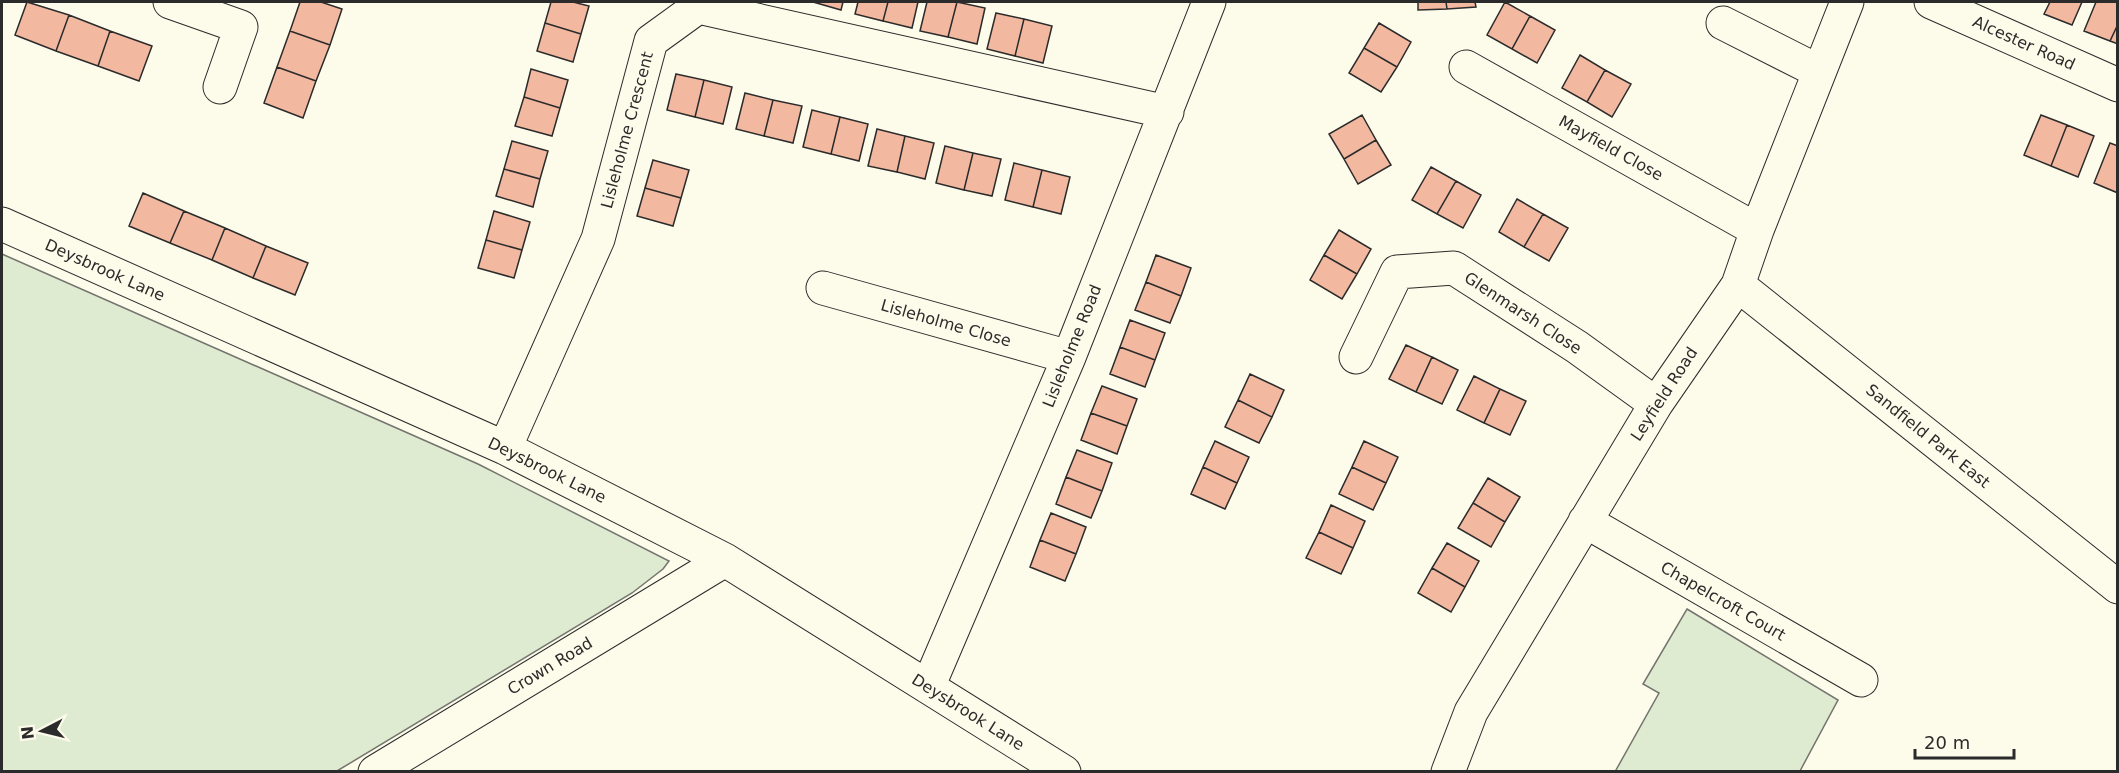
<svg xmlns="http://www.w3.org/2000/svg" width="2119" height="773" viewBox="0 0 2119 773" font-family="'DejaVu Sans',sans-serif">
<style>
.green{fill:#deebd1;stroke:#74746e;stroke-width:1.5}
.building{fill:#f2b8a0;stroke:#2b2b2b;stroke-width:1.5}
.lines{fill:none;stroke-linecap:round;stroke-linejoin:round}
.minor-casing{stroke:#2b2b2b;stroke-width:35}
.minor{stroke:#fdfbea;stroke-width:33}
.labels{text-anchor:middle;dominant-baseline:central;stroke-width:4.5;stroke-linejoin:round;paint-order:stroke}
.street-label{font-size:16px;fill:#2b2b2b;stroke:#fdfbea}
</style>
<rect width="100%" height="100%" fill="#fdfbea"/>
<path class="green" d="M2,254L478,464L669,561L663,569L632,593L337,771H2Z
M1687,609L1838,700L1800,771L1619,772L1616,770L1659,693L1643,684Z"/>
<path class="building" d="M27,2L69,15L56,51L15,35Z
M300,2H321L342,9L330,45L290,31Z
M551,2H573L589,6L581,34L545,23Z
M813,2H843L841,10Z
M858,2H888L883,21L855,14Z
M888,2H918L912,28L883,21Z
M927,2H957L948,37L920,31Z
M957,2L985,8L977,44L948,37Z
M1418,2H1446L1447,9L1418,10Z
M1446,2H1475L1476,7L1447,9Z
M1505,2L1530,16L1512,49L1487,35Z
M2050,2H2082L2072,25L2044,14Z
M2096,2H2118V24L2110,41L2084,31Z
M996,13L1024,19L1015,56L987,49Z
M69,15L110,31L98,66L56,51Z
M1530,16L1555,30L1537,63L1512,49Z
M1024,19L1052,26L1043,63L1015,56Z
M545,23L581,34L573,62L537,51Z
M1379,23L1411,42L1397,67L1364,48Z
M2118,24V44L2110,41Z
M110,31L152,46L139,81L98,66Z
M290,31L330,45L316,81L277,67Z
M1364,48L1397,67L1381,92L1349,73Z
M1580,55L1605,70L1587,102L1562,88Z
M277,67L316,81L303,118L264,103Z
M531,69L568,80L560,108L524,97Z
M1605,70L1631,84L1612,117L1587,102Z
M676,74L704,80L695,117L667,110Z
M704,80L732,87L723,124L695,117Z
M745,93L773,100L764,136L736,129Z
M524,97L560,108L552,136L515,126Z
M773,100L802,106L793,143L764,136Z
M812,110L840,117L831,154L803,147Z
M1362,115L1376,140L1344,159L1329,134Z
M2041,115L2067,125L2051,166L2024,155Z
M840,117L868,124L859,161L831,154Z
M2067,125L2094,136L2078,177L2051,166Z
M877,129L905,136L897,172L868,166Z
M905,136L934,143L925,179L897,172Z
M1376,140L1391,165L1358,184L1344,159Z
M512,141L548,151L540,179L504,169Z
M2110,143L2118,146V193L2094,183Z
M945,146L973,153L964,190L936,183Z
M973,153L1001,159L992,196L964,190Z
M653,160L689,170L681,198L645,188Z
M1014,163L1042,170L1033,207L1005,200Z
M1431,167L1456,181L1437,214L1412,200Z
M504,169L540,179L533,207L496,196Z
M1042,170L1070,177L1061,214L1033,207Z
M1456,181L1481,195L1463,228L1437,214Z
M645,188L681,198L673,226L637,216Z
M143,193L184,211L170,243L129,226Z
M1517,199L1543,214L1524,247L1499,232Z
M184,211L225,228L212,260L170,243Z
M494,211L530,222L522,250L486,240Z
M1543,214L1568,228L1549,261L1524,247Z
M225,228L266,246L253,278L212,260Z
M1339,230L1371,249L1357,274L1324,255Z
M486,240L522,250L514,278L478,268Z
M266,246L308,263L295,295L253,278Z
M1156,255L1191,268L1181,296L1146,282Z
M1324,255L1357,274L1342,299L1310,280Z
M1146,282L1181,296L1170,323L1135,310Z
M1130,320L1165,333L1155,360L1120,347Z
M1406,345L1432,357L1416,392L1389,379Z
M1120,347L1155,360L1145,387L1110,374Z
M1432,357L1458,370L1442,404L1416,392Z
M1250,374L1284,390L1272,417L1238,400Z
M1474,376L1500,389L1484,423L1457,410Z
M1102,386L1137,399L1127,426L1091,413Z
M1500,389L1526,401L1510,435L1484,423Z
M1238,400L1272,417L1259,443L1225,427Z
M1091,413L1127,426L1117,454L1081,440Z
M1215,441L1249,457L1237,483L1203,467Z
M1364,441L1398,457L1386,483L1352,467Z
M1077,450L1112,463L1102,491L1066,477Z
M1203,467L1237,483L1225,509L1191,494Z
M1352,467L1386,483L1373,510L1339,494Z
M1066,477L1102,491L1091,518L1056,504Z
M1488,478L1520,497L1505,522L1473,503Z
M1473,503L1505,522L1491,547L1458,528Z
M1331,505L1365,521L1353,548L1319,532Z
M1051,513L1086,527L1076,554L1040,540Z
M1319,532L1353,548L1341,574L1306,558Z
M1040,540L1076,554L1065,581L1030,567Z
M1447,543L1479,561L1465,587L1432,568Z
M1432,568L1465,587L1451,612L1418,593Z"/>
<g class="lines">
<defs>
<path id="minor" d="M170,2L241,27L220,87
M1931,2L2118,85
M1723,23L1818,71
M1466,67L1757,230
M2,224L505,448L725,560L1064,772
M1738,285L2118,587
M823,288L1069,357
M1356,357L1397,272L1454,268L1577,347L1656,404
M505,448L598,239L651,41L698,7L1167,112
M1585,521L1861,680
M928,687L1069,357L1209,2
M375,772L725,560
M1448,772L1471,712L1656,404L1738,285L1757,230L1847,2"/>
</defs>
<use href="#minor" class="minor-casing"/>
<use href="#minor" class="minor"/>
</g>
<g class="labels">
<g class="street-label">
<text transform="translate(2024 43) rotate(24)">Alcester Road</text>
<text transform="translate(627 130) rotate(-75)">Lisleholme Crescent</text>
<text transform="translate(1611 148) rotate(29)">Mayfield Close</text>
<text transform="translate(105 270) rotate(24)">Deysbrook Lane</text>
<text transform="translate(1523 313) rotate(33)">Glenmarsh Close</text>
<text transform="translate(946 323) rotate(16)">Lisleholme Close</text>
<text transform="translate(1072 346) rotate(-68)">Lisleholme Road</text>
<text transform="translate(1664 394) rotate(-57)">Leyfield Road</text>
<text transform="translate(1928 436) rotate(39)">Sandfield Park East</text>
<text transform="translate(547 470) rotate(26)">Deysbrook Lane</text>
<text transform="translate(1723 601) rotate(30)">Chapelcroft Court</text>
<text transform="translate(550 666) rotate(-31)">Crown Road</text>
<text transform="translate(968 712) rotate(32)">Deysbrook Lane</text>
</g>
</g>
<rect width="2119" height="773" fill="none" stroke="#2b2b2b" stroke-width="6"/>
<g transform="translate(42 731) rotate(263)" stroke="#fdfbea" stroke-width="4.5" paint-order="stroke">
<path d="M0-4.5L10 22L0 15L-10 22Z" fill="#2b2b2b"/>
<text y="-9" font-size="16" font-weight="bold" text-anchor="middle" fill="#2b2b2b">N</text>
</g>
<path d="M1915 749v9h99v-9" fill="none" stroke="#2b2b2b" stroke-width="3"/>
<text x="1924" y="749" font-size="18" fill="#2b2b2b" stroke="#fdfbea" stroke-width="4.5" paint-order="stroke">20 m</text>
</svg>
